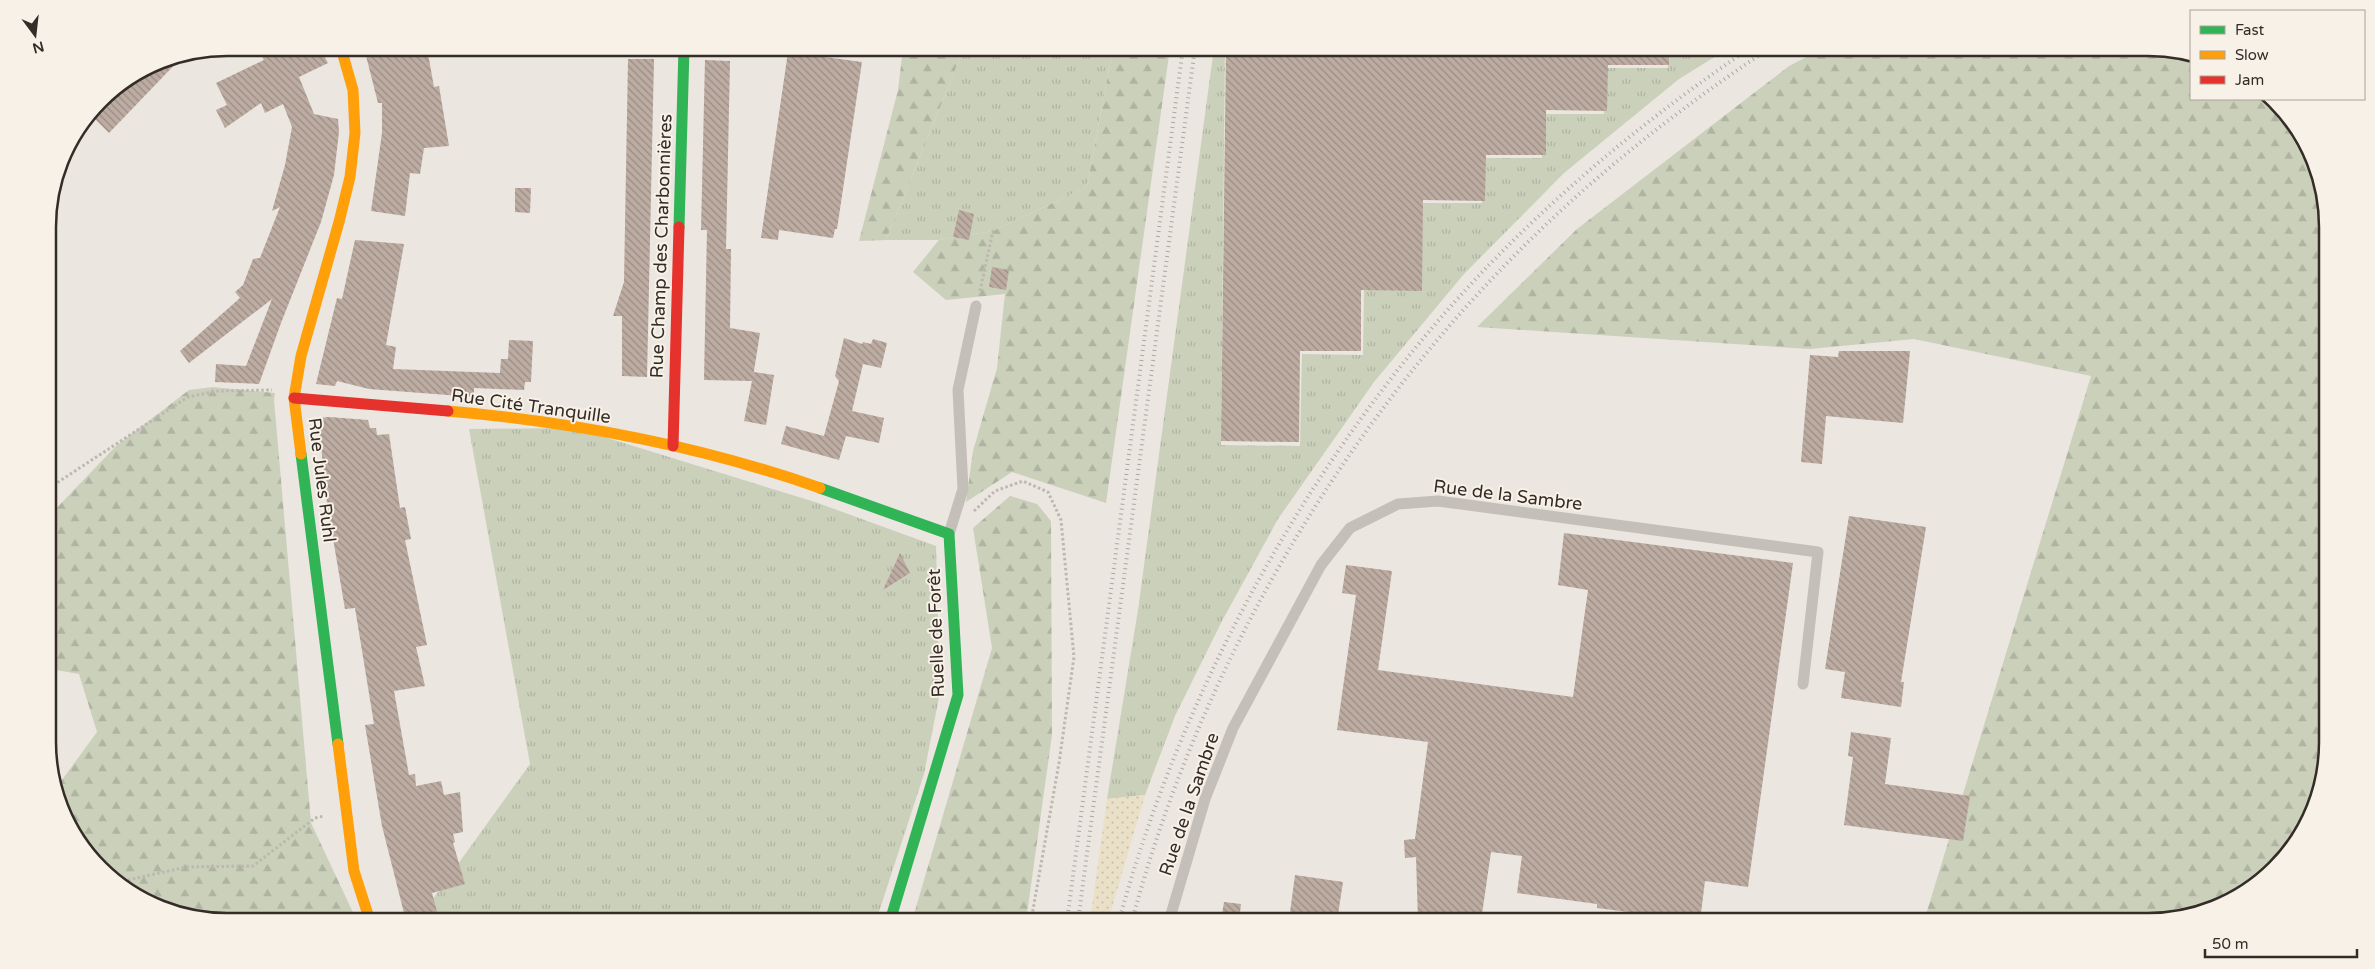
<svg xmlns="http://www.w3.org/2000/svg" width="2375" height="969" viewBox="0 0 2375 969" font-family="'Varela Round',sans-serif">
<style>
.grass{fill:url(#grass-tufts)}
.forest{fill:url(#forest-firs)}
.sand{fill:url(#sand-dots)}
.building{fill:url(#building-back-hatch)}
.lines{fill:none;stroke-linecap:round;stroke-linejoin:round}
.path{stroke:#bdb7b1;stroke-width:3;stroke-dasharray:2.5 2.5;stroke-linecap:butt}
.lane{stroke:#c4bfb9;stroke-width:11}
.fast{stroke:#30b455;stroke-width:11}
.slow{stroke:#ff9f0a;stroke-width:11}
.jam{stroke:#e5322d;stroke-width:11}
.rail{stroke:#aba7a3;stroke-width:4;stroke-dasharray:1 4;stroke-linecap:butt}
.labels{text-anchor:middle;dominant-baseline:central;stroke-width:4;stroke-linejoin:round;paint-order:stroke}
.street-label{font-size:18px;fill:#342c27;stroke:#f8f1e7}
.rim{fill:none;stroke:#342c27;stroke-width:2.5}
</style>
<defs>
<pattern id="grass-tufts" width="24" height="20" patternUnits="userSpaceOnUse" patternTransform="scale(1.25)"><rect width="24" height="20" fill="#cbd0bb"/><path d="M3 7l-1-3M5 7V3M7 7l1-3M15 17l-1-3M17 17v-4M19 17l1-3" fill="none" stroke="#afb3a1"/></pattern>
<pattern id="forest-firs" width="22" height="20" patternUnits="userSpaceOnUse" patternTransform="scale(1.25)"><rect width="22" height="20" fill="#cbd0bb"/><path d="M5 1l3.5 6h-7zM16 11l3.5 6h-7z" fill="#afb3a1"/></pattern>
<pattern id="sand-dots" width="8" height="8" patternUnits="userSpaceOnUse" patternTransform="scale(1.25)"><rect width="8" height="8" fill="#eae0c7"/><path d="M2 2h.1M6 6h.1" fill="none" stroke="#c9c0ab" stroke-width="1.8" stroke-linecap="round"/></pattern>
<pattern id="building-back-hatch" width="6" height="6" patternUnits="userSpaceOnUse" patternTransform="scale(1.25)"><rect width="6" height="6" fill="#bdaca2"/><path d="M-1 5l2 2M0 0l6 6M5-1l2 2" fill="none" stroke="#9a8c84"/></pattern>
</defs>
<rect width="100%" height="100%" fill="#ebe6e0"/>
<path class="grass" d="M964,48H1113L1087,187L993,231L939,240H886Z
M1214,48H1225L1221,445L1300,446L1302,354L1363,355L1364,289L1421,203H1482L1483,158H1542L1543,114H1604L1605,68H1668L1669,48H1729L1679,79L1564,173L1464,274L1374,382L1278,519L1222,621L1175,716L1145,795L1107,799L1138,610Z
M575,428L815,502L936,546L940,692L924,774L876,921H417L530,764L469,429Z"/>
<path class="forest" d="M903,48H964L886,240L859,241L898,90Z
M1113,48H1170L1106,503L1012,472L966,502L973,451L997,368L1005,294L946,300L913,272L939,240L993,231L1087,187Z
M1824,48H2147L2191,55V99H2270L2290,118L2326,204L2327,741L2318,800L2290,851L2257,884L2206,912L2159,921H1924L2091,376L1914,339L1810,349L1477,327L1577,229L1789,66Z
M213,387L275,393L274,400L311,823L357,921H228L169,912L92,860L58,791L59,784L97,732L79,674L50,669V515L116,446L189,390Z
M1010,496L1037,504L1051,521L1052,735L1026,921H912L992,648L973,528Z"/>
<path class="sand" d="M1145,795L1108,921H1090L1107,799Z"/>
<path class="building" d="M257,48H320L328,63L299,77L314,114L338,119L339,132L334,175L321,222L281,323L259,384L215,382L216,364L246,366L272,299L189,363L180,351L240,298L235,292L243,285L253,259L260,258L280,207L272,211L285,165L292,127L283,104L265,113L261,103L225,128L216,110L227,105L216,83L264,60Z
M364,48H427L434,87L439,86L449,146L424,148L420,174L410,173L405,216L371,211L382,133V103H378Z
M1226,48H1669V65H1608L1607,111L1546,110V155H1486L1485,201L1423,200L1422,291L1361,290V351H1300L1299,442L1221,441Z
M788,52L862,62L837,229H835L833,238L779,230L778,240L761,238Z
M183,56L109,133L91,115L109,92L114,89L120,94L142,72L159,61Z
M628,59H654L647,377L622,376V316H613L624,282Z
M705,60L730,61L726,249H731L730,328L760,333L753,377L754,372L774,375L766,425L744,421L752,381L704,380L707,230H701Z
M515,188H531L530,213L515,212Z
M959,210L974,214L969,240L953,237Z
M355,240L404,244L386,345L396,347L393,369L500,373L501,359H508L509,340L533,341L531,382H525L524,390L474,388V397L369,389L337,381L335,386L316,384L337,298L342,299Z
M992,267L1009,270L1006,290L989,287Z
M844,338L862,344L863,342L871,344L873,339L887,343L881,368L863,364L852,411L884,418L879,443L846,436L839,460L781,444L786,426L824,436L839,381L835,376Z
M1839,351H1910L1903,423L1826,416L1822,464L1801,462L1810,355L1838,357Z
M329,417L368,420L370,428H376L377,435L389,434L400,508L405,507L411,539L405,540L427,645L416,647L425,686L394,691L409,775L415,774L416,786L441,781L444,795L460,792L463,832L453,834L455,842L453,843L465,884L432,893L439,919L430,921H406L382,826L365,725L374,724L355,608L345,609L327,503L318,418Z
M1849,516L1926,527L1901,682H1904L1901,707L1841,698L1845,672L1825,669Z
M1564,533L1793,563L1748,887L1705,881L1700,921L1597,908V904L1517,893L1522,856L1491,852L1481,921H1418L1416,857L1405,858L1404,840L1415,839L1428,742L1337,730L1356,595L1342,593L1346,565L1392,571L1378,670L1573,697L1588,590L1558,585Z
M900,553L910,573L883,590Z
M1851,732L1891,738L1885,784L1970,796L1963,841L1844,825L1853,757L1848,756Z
M1295,875L1343,882L1337,921L1289,920Z
M1224,902L1241,904L1239,921H1221Z"/>
<g class="lines">
<path class="path" d="M980,291L993,231
M49,488L188,397L218,391L272,390
M974,511L995,491L1023,481L1048,492L1061,520L1074,657L1059,763L1031,921
M123,881L187,867L253,866L315,818L324,816"/>
<path class="lane" d="M949,534L963,489L958,390L976,306
M1169,921L1205,799L1233,728L1321,565L1350,528L1398,504L1438,501L1818,552L1803,684"/>
<path class="fast" d="M679,227L684,48
M301,454L338,744
M820,488L949,534L958,695L890,921"/>
<path class="slow" d="M448,411C573,422 701,446 820,488
M301,454L294,398L301,356L339,222L350,177L355,133L353,90L341,48
M338,744L354,871L370,921"/>
<path class="jam" d="M294,398L448,411
M673,446L679,227"/>
<path class="rail" d="M1067,921L1183,48
M1078,921L1195,48
M1119,921C1187,670 1334,413 1522,232C1593,163 1669,103 1750,48
M1132,921C1199,669 1342,425 1528,242C1602,169 1684,105 1770,48"/>
</g>
<g class="labels">
<g class="street-label">
<text transform="translate(661 246) rotate(-88)">Rue Champ des Charbonnières</text>
<text transform="translate(531 406) rotate(8)">Rue Cité Tranquille</text>
<text transform="translate(322 480) rotate(83)">Rue Jules Ruhl</text>
<text transform="translate(1508 495) rotate(7)">Rue de la Sambre</text>
<text transform="translate(936 633) rotate(-92)">Ruelle de Forêt</text>
<text transform="translate(1189 804) rotate(-71)">Rue de la Sambre</text>
</g>
</g>
<path d="M0 0H2375V969H0ZM227 56H2148A171 171 0 0 1 2319 227V742A171 171 0 0 1 2148 913H227A171 171 0 0 1 56 742V227A171 171 0 0 1 227 56Z" fill="#f8f1e7" fill-rule="evenodd"/>
<path class="rim" d="M227 56H2148A171 171 0 0 1 2319 227V742A171 171 0 0 1 2148 913H227A171 171 0 0 1 56 742V227A171 171 0 0 1 227 56Z"/>
<rect x="2190" y="10" width="175" height="90" fill="#f8f1e7" stroke="#aaa29a"/>
<rect x="2200" y="26" width="25" height="8" fill="#30b455" stroke="#aaa29a"/>
<text x="2235" y="35" font-size="15" fill="#342c27">Fast</text>
<rect x="2200" y="51" width="25" height="8" fill="#ff9f0a" stroke="#aaa29a"/>
<text x="2235" y="60" font-size="15" fill="#342c27">Slow</text>
<rect x="2200" y="76" width="25" height="8" fill="#e5322d" stroke="#aaa29a"/>
<text x="2235" y="85" font-size="15" fill="#342c27">Jam</text>
<g transform="translate(35 35) rotate(165)" stroke="#f8f1e7" stroke-width="4" paint-order="stroke">
<path d="M0-4L9 19L0 12L-9 19Z" fill="#342c27"/>
<text y="-8" font-size="14" font-weight="bold" text-anchor="middle" fill="#342c27">N</text>
</g>
<path d="M2205 949v8h152v-8" fill="none" stroke="#342c27" stroke-width="2.5"/>
<text x="2212" y="949" font-size="15" fill="#342c27" stroke="#f8f1e7" stroke-width="4" paint-order="stroke">50 m</text>
</svg>
